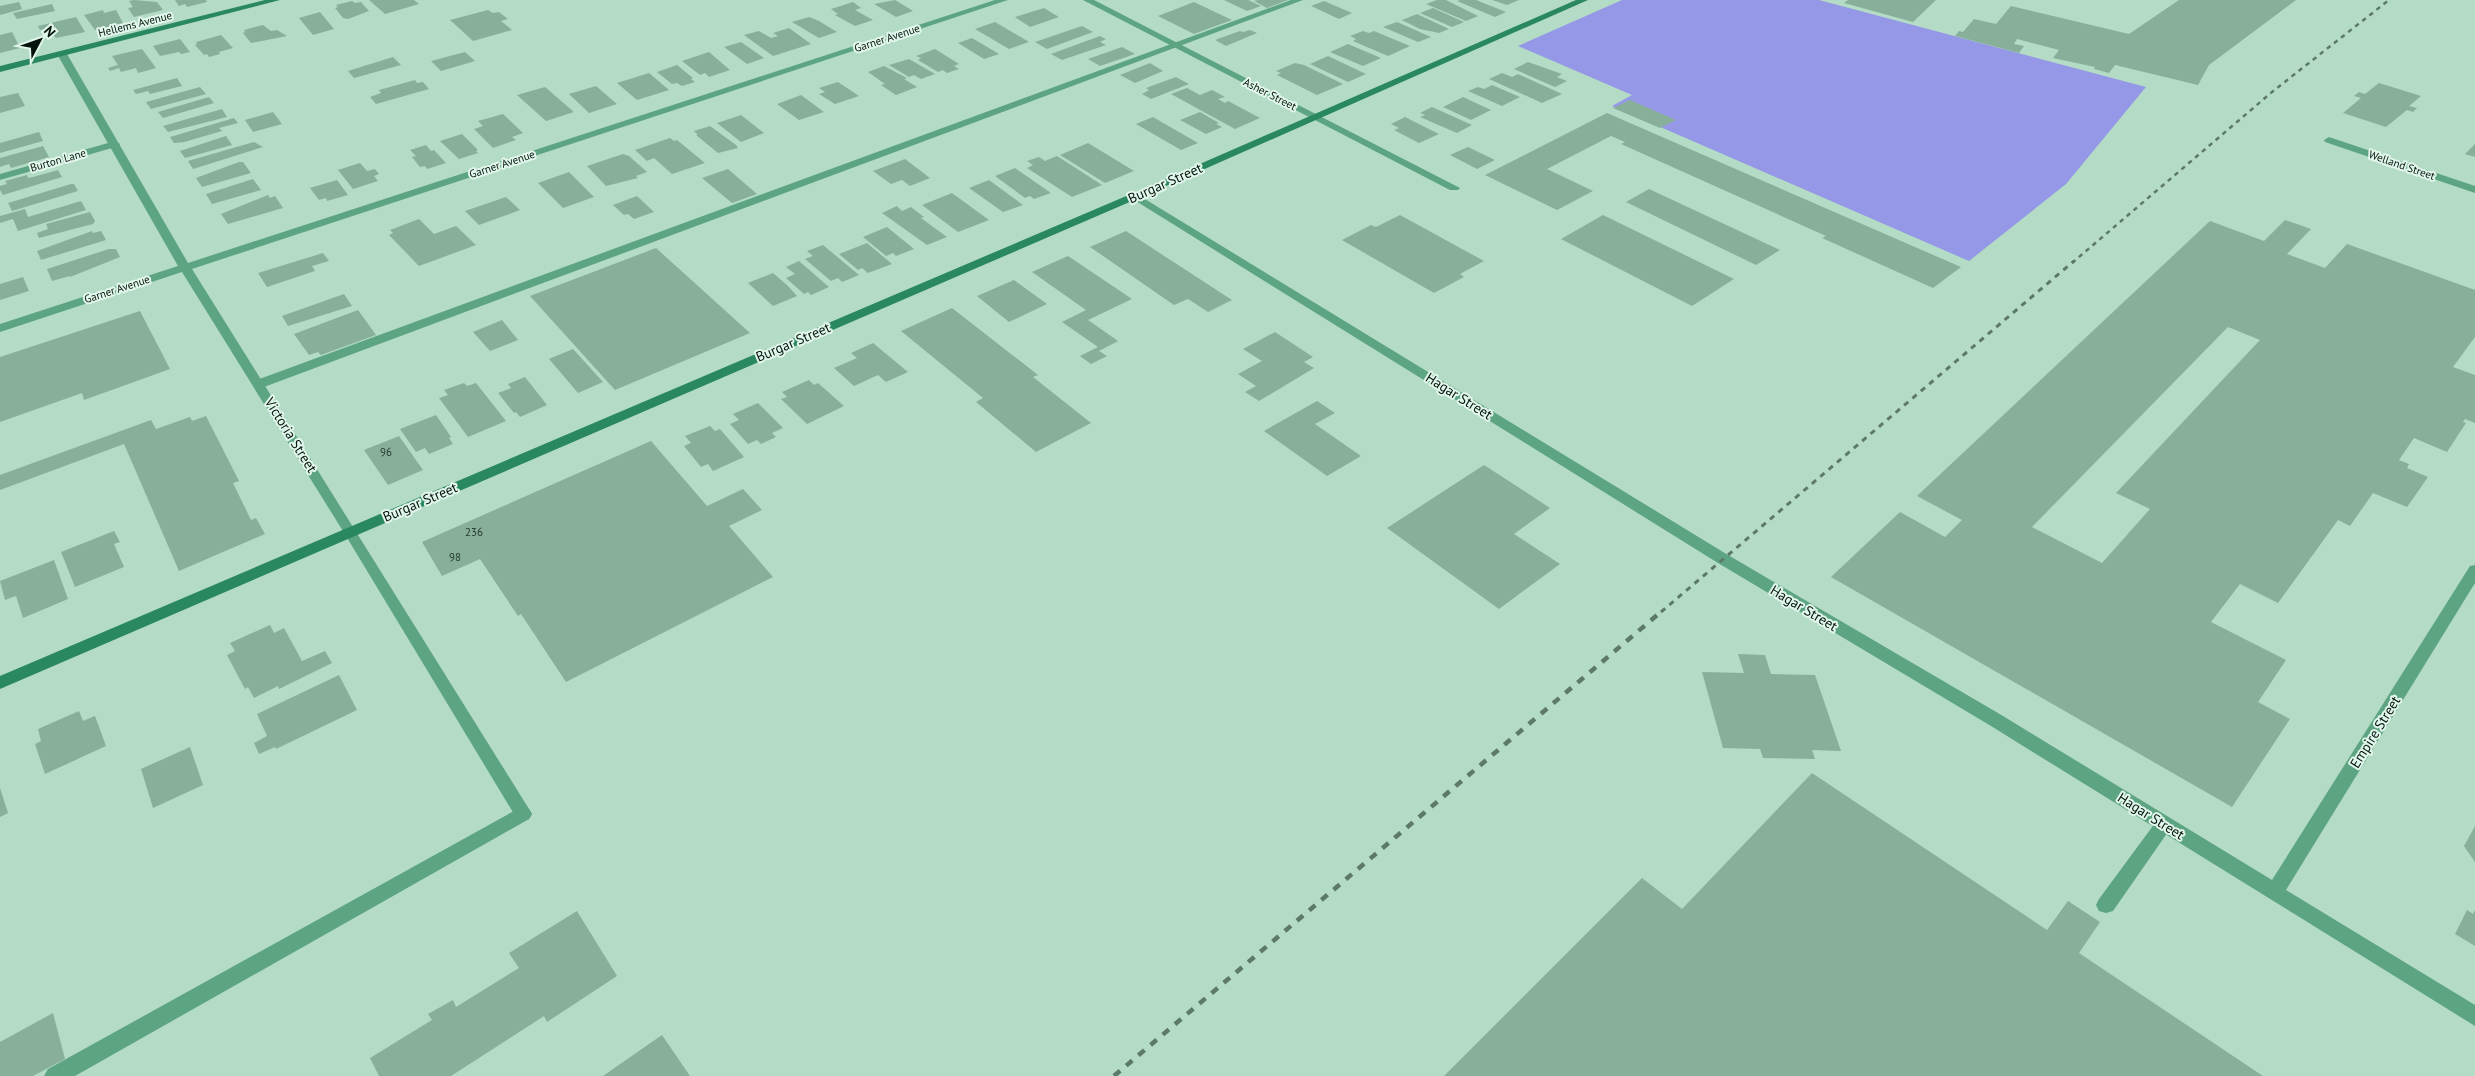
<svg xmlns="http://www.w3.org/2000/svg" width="2475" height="1076" viewBox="0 0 2475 1076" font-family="'PT Sans',sans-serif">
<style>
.green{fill:#9598e6}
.building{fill:#88af9a;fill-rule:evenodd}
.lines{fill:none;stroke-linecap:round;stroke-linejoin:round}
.lane{fill:#5da482;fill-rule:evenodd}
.street{fill:#5da482;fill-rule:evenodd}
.secondary{fill:#2a8861;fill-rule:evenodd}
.rail-far2{stroke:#5d796a;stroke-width:2.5;stroke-dasharray:4.5 4.5;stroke-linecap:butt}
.rail-far1{stroke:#5d796a;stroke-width:3;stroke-dasharray:5.5 5.5;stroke-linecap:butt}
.rail{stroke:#5d796a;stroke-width:4.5;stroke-dasharray:8 8;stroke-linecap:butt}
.labels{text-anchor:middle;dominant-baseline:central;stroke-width:4;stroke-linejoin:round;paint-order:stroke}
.far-street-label{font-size:11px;fill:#05140d;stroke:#e2f7eb}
.number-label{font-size:11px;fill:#263b30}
.street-label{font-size:14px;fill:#05140d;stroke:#e2f7eb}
</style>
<rect width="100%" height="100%" fill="#b3dbc5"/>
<path class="green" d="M1622,0H1819L2146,87L2066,184L1969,261L1612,106L1632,95L1518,46Z"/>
<path class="building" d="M134,0L157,2L163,10L134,17L128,8L133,7L129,1Z
M175,0H206L207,2L187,7L185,4L179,6Z
M369,0H414L419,4L385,14Z
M895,0L913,11L896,17L874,4Z
M1224,0H1248L1261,6L1247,11Z
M1258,0H1288L1267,8L1254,1Z
M1437,0H1446L1478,16L1466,21L1426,4Z
M1460,0H1476L1506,12L1495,17L1457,1Z
M1492,0H1519L1507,5Z
M1848,0H1936L1913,22L1844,3Z
M2179,0H2296L2209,65L2198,85L2115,65L2109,73L2094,69L2095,67L2053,58L2059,50L2017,39L2014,44L2024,46L2019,53L1955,36L1959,31L1963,32L1974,19L1996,24L2011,6L2129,34Z
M352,1L355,3L361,2L369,11L348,19L343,18L335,8L338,7L336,5Z
M1324,1L1352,13L1339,19L1311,6Z
M19,2L22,9L0,15V6Z
M853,2L861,8L855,10L873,20L855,26L835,15L838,14L831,9Z
M1194,2L1232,20L1194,34L1158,16Z
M52,4L55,11L17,19L13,13Z
M1044,8L1059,17L1030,27L1015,17Z
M1433,8L1464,22L1452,27L1420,13Z
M103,10L104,13L116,10L123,23L95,30L84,15Z
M488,10L493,13L499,12L508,19L501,21L512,30L473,41L450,20Z
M320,12L334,29L313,35L299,18Z
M1417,14L1449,29L1439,33L1420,29L1402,20Z
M76,17L85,32L56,38L52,34L45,36L44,33L49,31L48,28L40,30L38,26Z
M809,17L819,21L837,32L819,38L792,22Z
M995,22L1029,42L1009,49L975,29Z
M1397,22L1431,37L1418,42L1383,27Z
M263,25L271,31L277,30L287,36L251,43L243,33L245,32L244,30Z
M1082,26L1093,32L1047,49L1035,42Z
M789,28L811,44L773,56L744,35L759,31L771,38L778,36L773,33Z
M1250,30L1257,33L1226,46L1215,40L1240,31L1243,32Z
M1363,31L1369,33L1374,31L1410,46L1388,56L1353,41L1356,39L1350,36Z
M12,32L20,48L0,53V35Z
M221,35L233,48L219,52L220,54L209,57L207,54L204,55L195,45L197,44L196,42Z
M1100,36L1106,39L1100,42L1106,45L1062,60L1051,54Z
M972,38L999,54L984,59L958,43Z
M180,39L190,52L181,54L179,52L160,56L153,46Z
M741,42L764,58L747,64L724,47Z
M1348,44L1381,58L1363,66L1330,52Z
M1122,47L1135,54L1100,66L1088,59Z
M142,49L156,68L138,73L136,68L121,72L119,68L110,71L108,68L118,65L112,56Z
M935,49L959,64L954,66L959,69L947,73L943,70L938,72L918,60L921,58L916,56Z
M465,52L475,61L441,71L431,61Z
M709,52L730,70L709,77L705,73L700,75L682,61Z
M1328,56L1366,74L1348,82L1310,64Z
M393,57L401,65L354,78L348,71Z
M909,59L935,74L921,79L914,75L909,77L889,65Z
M1528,62L1562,74L1557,77L1567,81L1555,87L1514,69Z
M1150,63L1163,71L1135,83L1120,75Z
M1295,63L1304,65L1343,84L1317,95L1277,75L1281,73L1276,71Z
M677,65L693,78L691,79L695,82L682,86L677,83L672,84L657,72Z
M884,66L907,78L904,79L917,87L896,95L881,85L885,84L868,72Z
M649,73L669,90L637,100L617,83Z
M1502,73L1512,77L1518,74L1562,94L1542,103L1489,79Z
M1176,77L1189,84L1151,99L1142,94L1149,90L1146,88Z
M177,78L182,86L150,94L148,91L136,94L133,90Z
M415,80L417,83L423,82L429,89L376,104L370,97L381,93L379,90Z
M838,82L859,96L835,104L819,94L825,92L819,88Z
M2379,83L2421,96L2409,106L2417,108L2413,112L2407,110L2386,127L2343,113L2361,98L2354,96L2359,92L2365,94Z
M1492,85L1520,97L1502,106L1468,91L1478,87L1484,89Z
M596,86L617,104L589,113L569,94Z
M200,87L206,94L151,109L146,102Z
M545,87L574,112L546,121L517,95Z
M1187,88L1200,95L1212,90L1225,97L1218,99L1225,103L1228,101L1260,118L1235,129L1171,94Z
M18,93L25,106L0,113V97Z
M801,95L824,112L799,120L777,104Z
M209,97L214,103L163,118L158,112Z
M1463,97L1491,110L1471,120L1443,107Z
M1630,100L1676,120L1660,128L1613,108Z
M1432,107L1472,125L1457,133L1420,117L1425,115L1420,113Z
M222,109L227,117L168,132L163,126Z
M273,112L282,124L253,132L245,120Z
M1200,112L1219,123L1216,124L1222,127L1206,134L1180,120Z
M1607,113L1961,267L1933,288L1822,238L1826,236L1621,144L1625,142L1611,136L1547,169L1593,191L1557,210L1485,175Z
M503,114L523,133L512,137L516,140L493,148L474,129L483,126L478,121Z
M741,115L764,133L741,142L717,123Z
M1153,117L1198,143L1181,150L1136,124Z
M1405,117L1439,134L1419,143L1394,130L1399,128L1391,124Z
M234,118L238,123L219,128L222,131L184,142L174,143L170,137Z
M710,126L736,145L738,148L718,153L696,135H698L694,131Z
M39,132L43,141L0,153V143Z
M462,134L478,150L476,151L478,153L459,159L440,141Z
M226,136L232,145L185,158L180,151Z
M670,138L674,141L677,140L705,163L672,174L654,158L647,161L635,150Z
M254,142L263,147L193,169L188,161Z
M1088,143L1134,171L1105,183L1060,155Z
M2475,144V157L2465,154Z
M426,145L431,151L434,150L446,163L427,169L425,166L420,167L412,157L416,156L410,150Z
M43,146L49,157L11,168L9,164L0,167V158Z
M1468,147L1495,160L1477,169L1450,155Z
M623,154L629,156L647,172L636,176L638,178L606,186L587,166Z
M1057,156L1102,185L1072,197L1027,168L1033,165L1027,161L1039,157L1045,161Z
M905,159L930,178L910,186L902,180L891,184L873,171Z
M239,162H243L251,173L202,187L196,178Z
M360,163L367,171L375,169L379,174L374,176L378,181L353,189L338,170Z
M1015,168L1051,193L1034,199L1030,196L1025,198L995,176Z
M728,169L757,194L732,203L702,178Z
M58,170L62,177L3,195L0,190V186L7,184L5,181L27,175L28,178L33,177Z
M569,172L594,197L563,208L538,183Z
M253,179L261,190L212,204L206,194Z
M337,180L348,195L327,201L326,198L319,200L310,188Z
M989,180L1023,205L1003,212L969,188Z
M71,184H74L78,191L12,211L8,203Z
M1649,189L1780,250L1756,265L1626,202Z
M952,193L989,220L958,232L922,205Z
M268,195L270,198L275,196L283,208L228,224L221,214Z
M637,196L654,212L634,219L628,214L624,215L613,205Z
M506,197L520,210L479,225L465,211Z
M81,201L86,210L18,231L13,219L0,223V216L25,209L28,217Z
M897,206L902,211L911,207L924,217L921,218L947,237L927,245L882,213Z
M90,212L95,221L93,224L39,238L37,233L48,229L46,224Z
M1400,215L1484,261L1460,274L1464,277L1434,293L1342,240L1371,225L1376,227Z
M1603,215L1734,279L1692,306L1561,239Z
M419,219L434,234L456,226L476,245L419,266L389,235L393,233L390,230Z
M2285,220L2311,229L2287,254L2325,268L2347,244L2475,290V337L2453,367L2475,375V423L2465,419L2463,422L2466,423L2447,452L2414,438L2399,460L2409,464L2407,468L2428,477L2407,507L2373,493L2350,526L2338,520L2278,603L2240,584L2211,622L2286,660L2258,702L2290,719L2232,807L1831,577L1900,512L1945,537L1962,520L1917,496L2210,221L2264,241ZM2228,327L2260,340L2116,493L2150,509L2102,563L2032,527Z
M887,227L914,249L896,256L893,253L886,256L863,237Z
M92,231L93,233L101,231L106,240L41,260L37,251Z
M1126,231L1152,248L1232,300L1208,312L1188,299L1174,305L1090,247Z
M867,243L892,264L868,273L862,268L858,270L839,254Z
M823,245L859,275L842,282L838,278L831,281L805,259L813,256L807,251Z
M656,248L750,333L615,390L530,296Z
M109,249H116L120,257L70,277V276L52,281L47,269Z
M323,253L329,261L312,266L315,271L267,287L258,273Z
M1068,256L1132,299L1088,320L1118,341L1099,351L1107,356L1091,364L1080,356L1098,347L1062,322L1086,310L1032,272Z
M799,261L829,287L811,295L808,292L804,294L786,278L795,274L786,267Z
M773,273L788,286L797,296L773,306L748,283Z
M23,277L29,291L0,300V284Z
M1014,280L1047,304L1009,322L977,296Z
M344,294L352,306L288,326L282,316Z
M952,308L1038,375L1033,377L1091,423L1036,452L976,402L983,398L901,331Z
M358,310L376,335L321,355L318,352L309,355L294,334Z
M140,311L170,369L84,400L82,393L0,422V357Z
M502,320L518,340L490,351L473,332Z
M1275,332L1313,357L1304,362L1314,368L1259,401L1245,392L1256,386L1238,374L1262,361L1243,349Z
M873,343L908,372L886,382L878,375L854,386L834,368L857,358L851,353Z
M573,349L603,382L578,393L549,359Z
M525,377L547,405L520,417L516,412L514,413L498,393L511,388L508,384Z
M809,380L814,385L818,383L844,406L807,424L781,399L787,397L782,392Z
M464,383L467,386L476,383L506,421L468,437L439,398L448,395L444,390Z
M1317,401L1335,413L1315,424L1361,456L1327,476L1264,431Z
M758,403L783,428L772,433L776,437L761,444L757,440L748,444L730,424L739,420L733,414Z
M436,415L451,437L449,438L453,444L429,454L425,448L416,452L400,429Z
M206,416L239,481L233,483L251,520L256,518L265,534L179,571L124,444L0,490V475L151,420L156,429L190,417L192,421Z
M710,426L715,431L720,429L744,457L713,471L708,464L701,467L684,446L691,443L685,436Z
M399,436L423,470L388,485L364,450Z
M651,441L707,506L743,489L762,510L729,526L773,577L566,682L521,614L518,616L480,559L442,576L422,542Z
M1484,465L1550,508L1514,534L1560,564L1499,609L1387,528Z
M114,531L120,542L114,544L124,567L75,587L61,552Z
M54,560L68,599L23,618L16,596L5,600L0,581Z
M270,625L274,633L284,628L302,661L325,651L332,663L279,689L278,686L254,698L248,687L245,689L227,655L235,651L230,643Z
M1738,654L1765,655L1771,674L1815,675L1841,751L1812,750L1815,759L1763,758L1760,749L1723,748L1702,672L1744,673Z
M339,675L357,710L276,749L275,747L259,754L254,743L267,736L257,714Z
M79,711L83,721L95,716L106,746L45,774L35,744L41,741L38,729Z
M190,747L203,785L153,808L141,769Z
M1812,773L2047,930L2068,901L2100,922L2079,953L2263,1076H1444L1642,878L1682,909Z
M0,788L8,813L0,817Z
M2475,826V862L2464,846Z
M2467,910L2473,914L2475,910V946L2455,934Z
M577,911L617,976L547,1022L544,1016L451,1076H379L370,1058L432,1020L428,1014L453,1000L456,1007L519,968L509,953Z
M53,1013L65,1059L33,1076H0V1042Z
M662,1035L690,1076H603Z"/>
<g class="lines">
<path class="lane" d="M1291,0H1303L264,387H254L252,384L254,381Z
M115,141L120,144L119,146L0,180V174Z
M523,806L529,809L532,814L529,819L75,1076H44L48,1069Z
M2164,816L2170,819L2173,824L2170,829L2113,911L2106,913L2099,911L2096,905L2099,899L2158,819Z"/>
<path class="street" d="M995,0H1008L192,269L529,809L532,814L529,819L523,822L517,819L346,536L182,272L0,332V324L178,266L57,54L59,52L67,54L188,263Z
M1083,0H1094L1460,188L1458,190H1450Z
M2329,137L2475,186V193L2325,142L2324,140Z
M1135,193L1728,555L2003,716L2272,880L2470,566L2475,565V583L2286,890L2475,1005V1026L1991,726L1718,563L1131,198L1129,196Z"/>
<path class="secondary" d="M265,0H280L0,72V66Z
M1576,0H1588L1139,198L0,689V676L1131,194Z"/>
<path class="rail-far2" d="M2072,263L2272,92L2389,0"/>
<path class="rail-far1" d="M1661,612L2074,261"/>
<path class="rail" d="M1114,1076L1662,611"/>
</g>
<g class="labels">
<g class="far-street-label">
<text transform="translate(135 24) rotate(-14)">Hellems Avenue</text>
<text transform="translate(887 38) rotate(-18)">Garner Avenue</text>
<text transform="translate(1270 94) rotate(27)">Asher Street</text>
<text transform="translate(58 160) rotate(-16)">Burton Lane</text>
<text transform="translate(502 164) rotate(-18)">Garner Avenue</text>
<text transform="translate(2402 165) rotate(19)">Welland Street</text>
<text transform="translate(117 289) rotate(-18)">Garner Avenue</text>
</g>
<g class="number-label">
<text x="386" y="452">96</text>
<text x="474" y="532">236</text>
<text x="455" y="557">98</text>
</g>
<g class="street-label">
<text transform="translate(1165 183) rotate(-24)">Burgar Street</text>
<text transform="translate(793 342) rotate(-23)">Burgar Street</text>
<text transform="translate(1459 396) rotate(32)">Hagar Street</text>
<text transform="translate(291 435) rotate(58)">Victoria Street</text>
<text transform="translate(420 502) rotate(-23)">Burgar Street</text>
<text transform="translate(1804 608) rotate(31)">Hagar Street</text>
<text transform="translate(2375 732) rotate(-58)">Empire Street</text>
<text transform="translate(2151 816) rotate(32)">Hagar Street</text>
</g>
</g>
<g transform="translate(40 40) rotate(49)" stroke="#e2f7eb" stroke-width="4" paint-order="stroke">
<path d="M0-4L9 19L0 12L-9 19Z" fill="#05140d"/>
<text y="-8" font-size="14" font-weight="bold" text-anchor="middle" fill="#05140d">N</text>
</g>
</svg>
